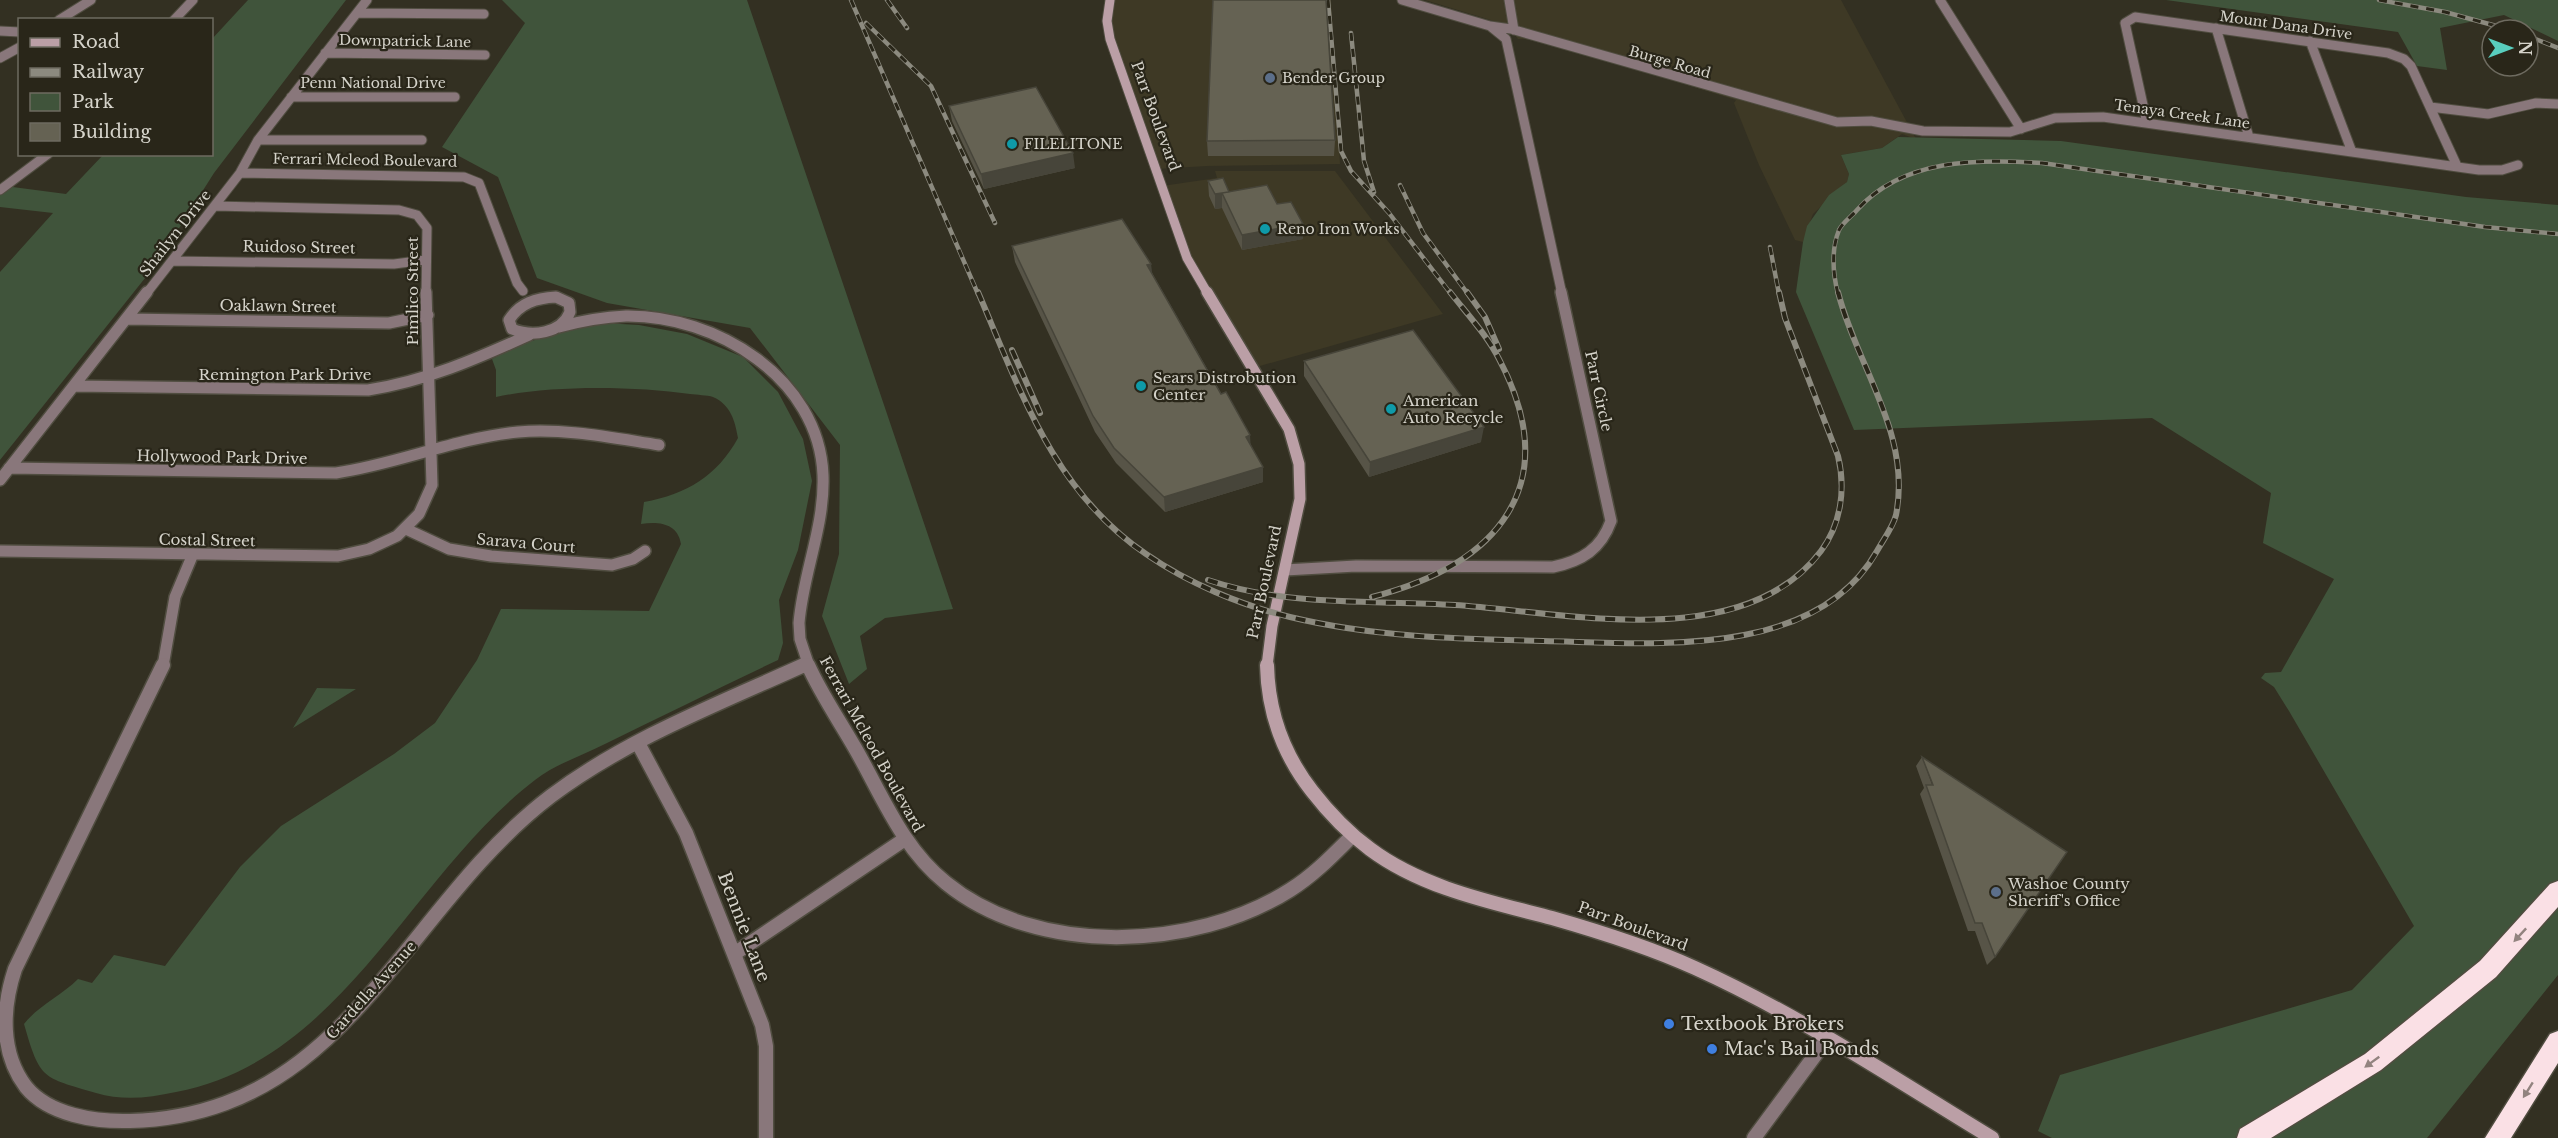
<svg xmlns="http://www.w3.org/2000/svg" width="2558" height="1138" viewBox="0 0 2558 1138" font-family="'Libre Baskerville',serif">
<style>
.built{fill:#3e3925}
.green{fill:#40543b}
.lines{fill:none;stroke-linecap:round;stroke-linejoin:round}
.minor-far2-casing{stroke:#504d40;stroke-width:11}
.minor-far1-casing{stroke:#504d40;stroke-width:14}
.minor-casing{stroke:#504d40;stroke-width:17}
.secondary-far2-casing{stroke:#504d40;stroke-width:11}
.secondary-far1-casing{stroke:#504d40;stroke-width:14}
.secondary-casing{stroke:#504d40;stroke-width:17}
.motorway-casing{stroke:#504d40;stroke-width:3}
.minor-far2{stroke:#89777b;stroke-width:9}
.minor-far1{stroke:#89777b;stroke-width:11}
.minor{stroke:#89777b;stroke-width:14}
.secondary-far2{stroke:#bb9fa6;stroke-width:9}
.secondary-far1{stroke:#bb9fa6;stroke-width:11}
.secondary{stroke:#bb9fa6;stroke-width:14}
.motorway{fill:#fae0e5;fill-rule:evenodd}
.rail-far1-casing{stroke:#8c8a7f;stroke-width:4.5}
.rail-casing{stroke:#8c8a7f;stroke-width:6}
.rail-far1{stroke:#292619;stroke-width:3;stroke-dasharray:8;stroke-linecap:butt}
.rail{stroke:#292619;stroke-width:4;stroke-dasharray:10;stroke-linecap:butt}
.wall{fill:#575447}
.shaded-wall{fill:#47453a}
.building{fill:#656253;stroke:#47453a;stroke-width:1.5}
.oneway{fill:#92837f}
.service-dot{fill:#5c6f8a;stroke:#292619;stroke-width:2}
.culture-dot{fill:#0f9aa8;stroke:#292619;stroke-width:2}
.shop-dot{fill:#3f7fe0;stroke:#292619;stroke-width:2}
.labels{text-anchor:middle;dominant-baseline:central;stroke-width:4.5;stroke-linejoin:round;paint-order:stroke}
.far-street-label{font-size:14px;fill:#d5d3ca;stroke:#292619}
.far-poi-label{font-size:14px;fill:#d5d3ca;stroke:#292619;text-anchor:start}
.street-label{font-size:15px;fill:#d5d3ca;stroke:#292619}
.poi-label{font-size:15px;fill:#d5d3ca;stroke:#292619;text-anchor:start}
.near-street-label{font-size:18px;fill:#d5d3ca;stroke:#292619}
.near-poi-label{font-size:18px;fill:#d5d3ca;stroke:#292619;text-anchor:start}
</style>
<rect width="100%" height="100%" fill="#333022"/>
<path class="built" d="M1110,0H1331L1340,164L1207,166L1156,169L1110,39Z
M1425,0H1841L1916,139L1902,134L1882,148L1841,155L1849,174L1847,182L1813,214L1803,242L1795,240L1759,165L1734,103L1736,100L1543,40L1518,39L1511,29L1497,22Z
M1215,171H1335L1443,314L1253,368L1197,276L1162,186L1217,178Z"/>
<path class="green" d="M248,0H346L214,173L157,263L0,460V272L53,213L0,207V190L5,186L66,194L103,155L212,154V39Z
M502,0H747L953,609L885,618L860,636L867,669L849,684L822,616L839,554L840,445L750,328L607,303L537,278L498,177L442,147L525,23Z
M2166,0H2558V41L2504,15L2440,28L2447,70L2417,66L2398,32Z
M1898,137L2061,141L2466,197L2558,205V975L2427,1138H2052L2038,1131L2060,1075L2352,990L2414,926L2289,711L2274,687L2261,678L2265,673L2281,672L2334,579L2263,543L2271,493L2152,418L1854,430L1796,292L1803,242L1807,226L1829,195L1847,182L1849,174L1841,155L1882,148Z
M603,323L639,325L687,334L743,357L778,392L803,439L812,481L798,550L779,600L783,643L778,660C721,687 664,715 607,743C584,755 555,764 535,780C410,876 343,1060 176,1092C148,1098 123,1101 96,1093C42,1077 40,1080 24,1024C39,1005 61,996 78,979L92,983L114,955L165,966L240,867L281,826L394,754L435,723L477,660L501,609L649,611L681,544C678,523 658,521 641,524L644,502C687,494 717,476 738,438C735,421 731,405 713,397C707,395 697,395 690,394C634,386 551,385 496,397V370L492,359C526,340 565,329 603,323Z
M317,688L356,689L293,728Z"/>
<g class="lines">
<defs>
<path id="minor-far2" d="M1402,0L1490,26L1506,39L1562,294
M1509,0L1514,30
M1940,0L2021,129
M357,13L484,14
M59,20L91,0
M174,20L193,0
M1490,26L1511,29L1837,122L1871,121L1923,131L2010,132L2055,118L2103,117L2479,170H2502L2518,165
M2216,28L2249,137
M0,31L20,32
M2310,41L2352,152
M325,53L485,55
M0,58L20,47
M291,97H455
M2430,107L2488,114L2536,103L2558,104
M2147,123L2125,23L2135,17L2388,53L2404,59L2411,66L2457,166
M258,140H422
M240,173L464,177L479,183L517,283L523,291
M0,190L48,154
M215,206L399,210L417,215L427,228L426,294
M172,261L394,264L425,260
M146,294L240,173L258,140L367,0"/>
<path id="minor-far1" d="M556,297L569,303L570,312C561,334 532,337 512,329L509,320C520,303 536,298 556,297Z
M126,319L389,323L428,315
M559,327C581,321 603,317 626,316C716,315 819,378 823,475C825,526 803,573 799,623L800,639L809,666
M74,386L368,390C426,381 476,359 529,335
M9,468L336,473C398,464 456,438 518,432C565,428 613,438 659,445
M0,480L147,292
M406,529L449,549L491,556L612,565L633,559L645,551
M0,551L338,556L369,549L397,536L419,514L432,485L426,292
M1285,570L1356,566L1553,567C1582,561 1601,549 1611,521L1561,292
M163,666L175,597L193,554
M800,666L807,663"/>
<path id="minor" d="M163,665L15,969C2,1008 0,1053 26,1087C49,1115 95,1122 130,1121C348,1115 400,911 551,796C627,739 718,704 804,665
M808,665C821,694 839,720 855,748C882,795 902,848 946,883C1037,957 1194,951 1290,890C1314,875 1333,855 1352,836
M638,743L686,833L762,1025L766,1046V1138
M734,954L905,839
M1754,1138L1827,1039"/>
<path id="secondary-far2" d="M1110,0L1107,21L1110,39L1187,258L1208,294"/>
<path id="secondary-far1" d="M1207,292L1289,429L1299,464L1300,499L1272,626L1267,666"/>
<path id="secondary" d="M1267,665C1268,712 1283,754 1312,791C1329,813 1347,832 1370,849C1422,888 1491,902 1552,918C1601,932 1649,947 1695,968C1799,1015 1895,1079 1992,1138"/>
<path id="motorway" d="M2558,881V907L2496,977L2381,1070L2271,1138H2237L2240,1129L2365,1054L2480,961L2550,884Z
M2558,1031V1063L2511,1138H2485L2550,1034Z"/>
</defs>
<use href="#minor-far2" class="minor-far2-casing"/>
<use href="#minor-far1" class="minor-far1-casing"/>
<use href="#minor" class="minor-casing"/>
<use href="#secondary-far2" class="secondary-far2-casing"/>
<use href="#secondary-far1" class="secondary-far1-casing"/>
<use href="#secondary" class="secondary-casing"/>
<use href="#motorway" class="motorway-casing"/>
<use href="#minor-far2" class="minor-far2"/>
<use href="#minor-far1" class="minor-far1"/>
<use href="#minor" class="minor"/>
<use href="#secondary-far2" class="secondary-far2"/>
<use href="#secondary-far1" class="secondary-far1"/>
<use href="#secondary" class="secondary"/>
<use href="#motorway" class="motorway"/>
<defs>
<path id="rail-far1" d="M851,0L978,294
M887,0L907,28
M1328,0L1341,151L1351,171L1389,213L1451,294
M2379,0L2445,12L2511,30
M866,23L931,86L995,223
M1351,33L1364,161L1374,192
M2528,36L2558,48
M1400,185L1423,233L1468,294
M1770,247L1779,294
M1838,294C1833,274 1831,250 1839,230C1842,223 1852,216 1857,210C1903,158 1978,159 2042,163L2485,227L2558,234"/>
<path id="rail" d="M978,292C1020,390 1054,492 1146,554C1188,583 1240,605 1290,617C1373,637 1458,639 1543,641C1649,643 1815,661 1877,551C1883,540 1893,527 1896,515C1912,434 1857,367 1838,292
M1467,292L1485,317L1499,349
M1012,350L1040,413
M1208,580C1289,607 1371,600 1455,605C1565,612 1743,655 1821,551C1841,524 1846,489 1838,456L1785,318L1779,292
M1372,597C1497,565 1566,486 1499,359C1487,335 1467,314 1450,292"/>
</defs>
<use href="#rail-far1" class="rail-far1-casing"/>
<use href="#rail" class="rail-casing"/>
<use href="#rail-far1" class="rail-far1"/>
<use href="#rail" class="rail"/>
</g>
<path class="wall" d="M949,106L1075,168L984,189L952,121Z
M1335,140L1334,156H1208L1207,141Z
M1208,181L1229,192L1277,204L1303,239L1242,250L1222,208L1215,209L1209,196Z
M1012,246L1152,273L1251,445L1263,482L1165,512L1116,463L1095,432L1015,262Z
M1304,361L1481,442L1369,477L1304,376Z
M1922,757L1995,957L1987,965L1975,931H1968L1920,794L1924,788L1916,766Z"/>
<path class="shaded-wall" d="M1073,153L1075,168L984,189L981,174Z
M1222,193V208L1215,209V194Z
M1303,224V239L1242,250V235Z
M1151,264L1153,279L1147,265Z
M1484,427L1481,442L1369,477L1370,462Z
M1250,435L1251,451L1246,437Z
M1263,467V482L1165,512L1164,497Z"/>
<path class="building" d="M1213,0H1326L1335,140L1207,141Z
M1036,87L1073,153L981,174L949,106Z
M1223,178L1229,192L1215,194L1208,181Z
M1267,185L1277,204L1291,202L1303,224L1242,235L1222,193Z
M1122,219L1151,264L1147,265L1221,394L1226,392L1250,435L1246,437L1263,467L1164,497L1114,448L1093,416L1012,246Z
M1413,330L1484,427L1370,462L1304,361Z
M1922,757L2067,852L1995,957L1982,923H1975L1926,785H1933Z"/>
<defs><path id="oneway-solid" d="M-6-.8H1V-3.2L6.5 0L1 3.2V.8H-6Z" transform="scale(1.5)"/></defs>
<g class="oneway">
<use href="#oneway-solid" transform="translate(2520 935) rotate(133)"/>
<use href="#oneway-solid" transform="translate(2372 1062) rotate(144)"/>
<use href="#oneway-solid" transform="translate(2528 1090) rotate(122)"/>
</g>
<g class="service-dot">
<circle cx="1270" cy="78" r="6"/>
<circle cx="1996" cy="892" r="6"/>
</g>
<g class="culture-dot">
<circle cx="1012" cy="144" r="6"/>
<circle cx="1265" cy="229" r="6"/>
<circle cx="1141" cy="386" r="6"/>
<circle cx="1391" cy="409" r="6"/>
</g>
<g class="shop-dot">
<circle cx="1669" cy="1024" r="6"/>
<circle cx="1712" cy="1049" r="6"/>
</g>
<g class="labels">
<g class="far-street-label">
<text transform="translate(2286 25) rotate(8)">Mount Dana Drive</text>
<text transform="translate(405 41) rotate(1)">Downpatrick Lane</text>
<text transform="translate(1670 62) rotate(16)">Burge Road</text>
<text x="373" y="83">Penn National Drive</text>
<text transform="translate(2182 114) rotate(8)">Tenaya Creek Lane</text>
<text transform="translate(365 160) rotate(1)">Ferrari Mcleod Boulevard</text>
</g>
<g class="far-poi-label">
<text x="1282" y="78">Bender Group</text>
<text x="1024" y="144">FILELITONE</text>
<text x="1277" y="229">Reno Iron Works</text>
</g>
<g class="street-label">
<text transform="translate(1156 116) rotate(70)">Parr Boulevard</text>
<text transform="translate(175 233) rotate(-52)">Shailyn Drive</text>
<text transform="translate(299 247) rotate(1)">Ruidoso Street</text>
<text transform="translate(412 291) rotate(-90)">Pimlico Street</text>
<text transform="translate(278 306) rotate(1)">Oaklawn Street</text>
<text x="285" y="374">Remington Park Drive</text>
<text transform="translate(1599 391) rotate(78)">Parr Circle</text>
<text transform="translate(222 457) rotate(1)">Hollywood Park Drive</text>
<text transform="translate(207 540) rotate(1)">Costal Street</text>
<text transform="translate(526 543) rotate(5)">Sarava Court</text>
<text transform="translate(1264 582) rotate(-78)">Parr Boulevard</text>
<text transform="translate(872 744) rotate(61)">Ferrari Mcleod Boulevard</text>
<text transform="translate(1633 926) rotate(20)">Parr Boulevard</text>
<text transform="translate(371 990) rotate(-48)">Gardella Avenue</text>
</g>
<g class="poi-label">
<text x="1153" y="377">Sears Distrobution<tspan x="1153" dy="17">Center</tspan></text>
<text x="1403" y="400">American<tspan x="1403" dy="17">Auto Recycle</tspan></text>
<text x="2008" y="883">Washoe County<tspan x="2008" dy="17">Sheriff's Office</tspan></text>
</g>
<g class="near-street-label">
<text transform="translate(744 927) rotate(69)">Bennie Lane</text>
</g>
<g class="near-poi-label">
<text x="1681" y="1024">Textbook Brokers</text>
<text x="1724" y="1049">Mac's Bail Bonds</text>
</g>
</g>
<rect x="18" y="18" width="195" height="138" fill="#292619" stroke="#6e6b60" stroke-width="1.5"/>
<rect x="30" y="38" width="30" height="9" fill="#bb9fa6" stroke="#6e6b60" stroke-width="1.5"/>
<text x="72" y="48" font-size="18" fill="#d5d3ca">Road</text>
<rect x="30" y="68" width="30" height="9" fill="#8c8a7f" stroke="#6e6b60" stroke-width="1.5"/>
<text x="72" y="78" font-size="18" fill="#d5d3ca">Railway</text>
<rect x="30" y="93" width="30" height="18" fill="#40543b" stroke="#6e6b60" stroke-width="1.5"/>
<text x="72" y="108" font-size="18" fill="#d5d3ca">Park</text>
<rect x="30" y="123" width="30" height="18" fill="#656253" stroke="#6e6b60" stroke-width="1.5"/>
<text x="72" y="138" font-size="18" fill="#d5d3ca">Building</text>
<g transform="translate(2510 48) rotate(90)"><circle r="28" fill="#292619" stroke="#6e6b60" stroke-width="1.5"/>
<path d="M0-4.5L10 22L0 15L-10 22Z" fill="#59cebe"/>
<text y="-9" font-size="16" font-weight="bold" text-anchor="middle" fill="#d5d3ca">N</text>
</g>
</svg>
